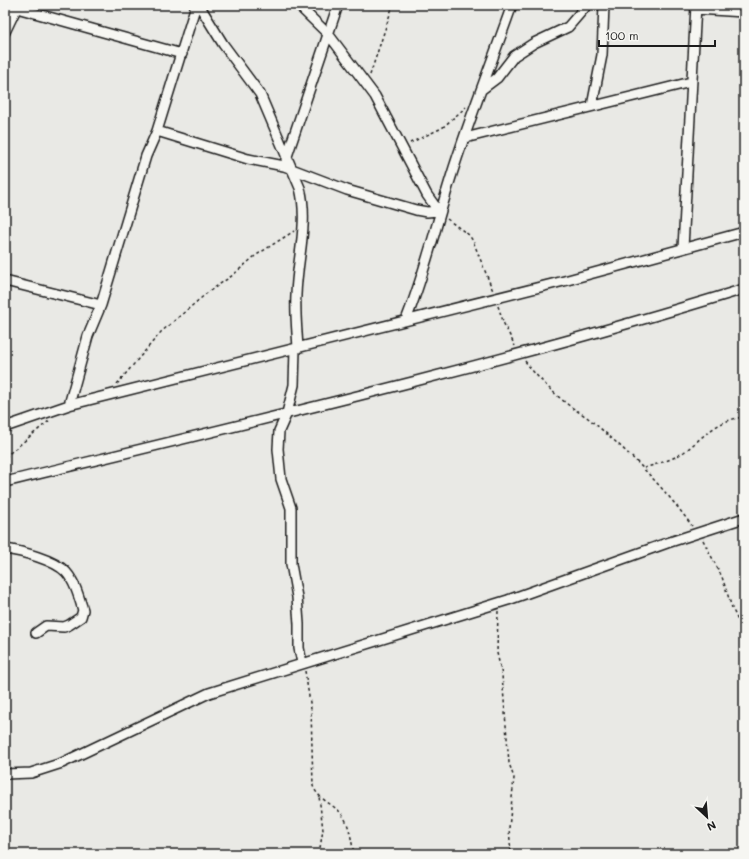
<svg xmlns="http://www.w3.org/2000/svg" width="749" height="859" viewBox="0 0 749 859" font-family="Mali,sans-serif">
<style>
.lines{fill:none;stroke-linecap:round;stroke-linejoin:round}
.minor-casing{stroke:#1c1c1c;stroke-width:12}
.path{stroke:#1c1c1c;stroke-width:1.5;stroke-dasharray:3 3;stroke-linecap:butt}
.minor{stroke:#f6f6f2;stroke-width:9}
</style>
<rect width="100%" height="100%" fill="#e9e9e5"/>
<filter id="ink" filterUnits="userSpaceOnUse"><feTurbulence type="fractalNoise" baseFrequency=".025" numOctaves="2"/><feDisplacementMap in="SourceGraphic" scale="8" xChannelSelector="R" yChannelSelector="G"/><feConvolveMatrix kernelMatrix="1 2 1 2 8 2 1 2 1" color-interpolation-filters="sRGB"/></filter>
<g filter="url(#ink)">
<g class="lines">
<defs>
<path id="minor" d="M6,5L182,54
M199,5L223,44L260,94L300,188C309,223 297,259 296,295C295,313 297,331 298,348
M298,5L329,35L375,96L427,195L440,213
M696,9L744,12
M5,32L18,5
M481,90L497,78L514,56L534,43L568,27L587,5
M592,106L602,55L604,5
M157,131L248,159L284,166L347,190L416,210L427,212L438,211
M465,138L691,82
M286,159L338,5
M683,248L696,5
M5,281L101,305
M406,320C425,273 436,225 451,177C469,119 492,62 512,5
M295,349L294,385L287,413L279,431L278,449L281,479L291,508V564L297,597L299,624V648L302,663
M69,405L88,336L101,305L146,156L157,131L196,5
M5,427L69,405L564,281L744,232
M5,482C253,422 501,364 744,289
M5,549C21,551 55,560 66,572C75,582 79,597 83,610L81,617L69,625L64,627L46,626L36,633
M5,774L31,773L62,763L209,693L508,600L667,543L744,518"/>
</defs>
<use href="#minor" class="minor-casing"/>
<path class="path" d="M370,75L393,5
M410,143L442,128L466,107
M447,219L469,235L473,241L493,291
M498,306L504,324L515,346
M525,361C536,376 551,391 566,403C573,409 581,413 588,418C627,450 663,486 692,526
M117,384L161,332L207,293L233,275L255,256L294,231
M5,457L50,420
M644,468C657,464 672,460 684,452C704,437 716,420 744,417
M703,540L722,577L732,608L744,633
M498,611L497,653L502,675L509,763L514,778L509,828L511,854
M305,671L311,709L313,786C318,799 331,803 340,812C350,823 351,840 354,854
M5,850L11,854
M319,854L323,830L319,796"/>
<use href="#minor" class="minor"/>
</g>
</g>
<rect width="749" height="859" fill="none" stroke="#f6f6f2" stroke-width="20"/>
<rect x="10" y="10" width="729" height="839" fill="none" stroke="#1c1c1c" stroke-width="1.5" filter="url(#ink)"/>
<g transform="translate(707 817) rotate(154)" stroke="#f6f6f2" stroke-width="3" paint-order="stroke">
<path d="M0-3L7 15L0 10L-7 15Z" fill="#1c1c1c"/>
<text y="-6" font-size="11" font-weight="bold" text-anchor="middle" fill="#1c1c1c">N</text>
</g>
<path d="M599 40v6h116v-6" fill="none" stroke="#1c1c1c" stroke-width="2"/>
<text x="605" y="40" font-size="12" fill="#1c1c1c" stroke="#f6f6f2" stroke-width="3" paint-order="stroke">100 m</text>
</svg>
